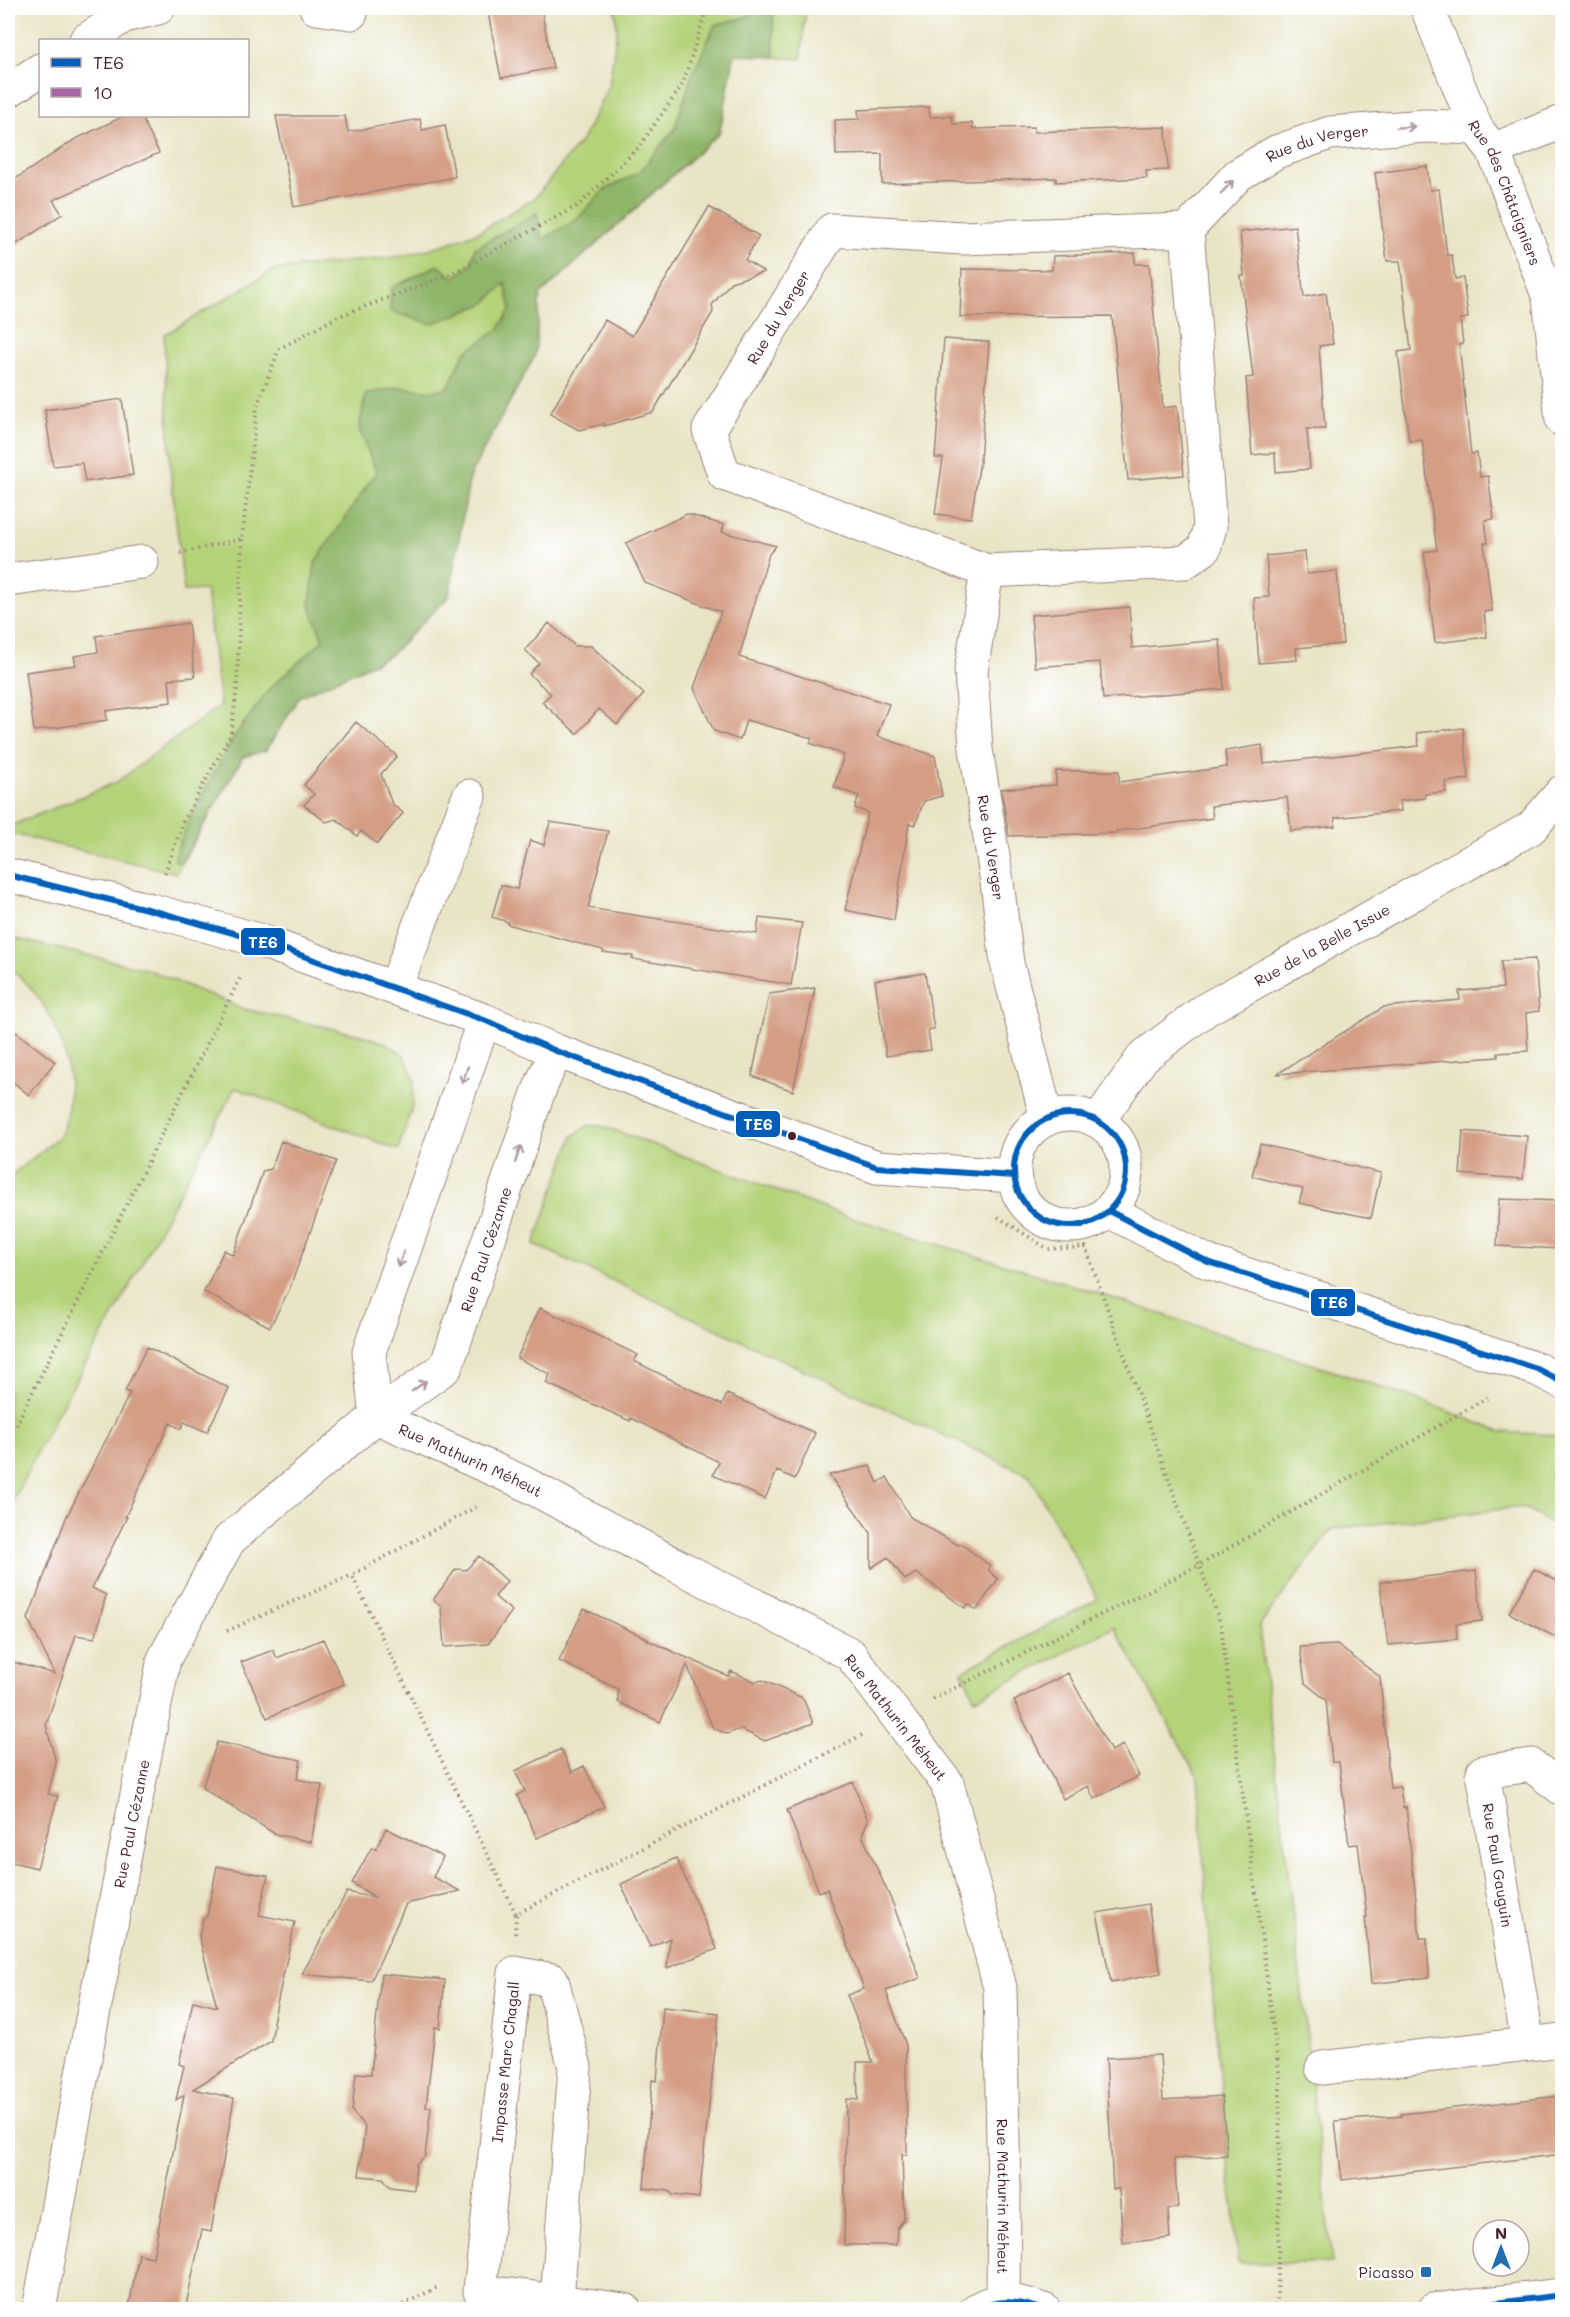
<svg xmlns="http://www.w3.org/2000/svg" width="1570" height="2317" viewBox="0 0 1570 2317" font-family="Mali,sans-serif">
<style>
.green{fill:#b4d379;stroke:#7f7952;stroke-width:1.5}
.forest{fill:#8fb569;stroke:#6c6a4a;stroke-width:1.5}
.building{fill:#d49d84}
.lines{fill:none;stroke-linecap:round;stroke-linejoin:round}
.street-casing{stroke:#9a8278;stroke-width:35}
.secondary-casing{stroke:#9a8278;stroke-width:35}
.path{stroke:#9a8278;stroke-width:4;stroke-dasharray:1.5 4.5;stroke-linecap:butt}
.street{stroke:#fff;stroke-width:33}
.secondary{stroke:#fff;stroke-width:33}
.bus-1-casing{stroke:#fff;stroke-width:10}
.bus-2-casing{stroke:#fff;stroke-width:10}
.bus-1{stroke:#005eb8;stroke-width:6}
.bus-2{stroke:#a467a3;stroke-width:6}
.oneway{stroke:#ae9aa0}
.bus-dot{fill:#4a1f2b;stroke:#fff;stroke-width:2}
.poi-dot{fill:#1f6fb2;stroke:#fff;stroke-width:2}
.labels{text-anchor:middle;dominant-baseline:central;stroke-width:5;stroke-linejoin:round;paint-order:stroke}
.street-label{font-size:15px;fill:#4a1f2b;stroke:#fff}
.poi-label{font-size:15px;fill:#4a1f2b;stroke:#fff;text-anchor:end}
.line-badge{stroke:#fff;stroke-width:2}
.badge-label{font-size:16px;text-anchor:middle;font-weight:bold;fill:#fff}
</style>
<rect width="100%" height="100%" fill="#fff"/>
<filter id="ink" filterUnits="userSpaceOnUse"><feTurbulence type="fractalNoise" baseFrequency=".0167" numOctaves="2"/><feDisplacementMap in="SourceGraphic" scale="12" xChannelSelector="R" yChannelSelector="G"/><feConvolveMatrix kernelMatrix="1 2 1 2 8 2 1 2 1" color-interpolation-filters="sRGB"/></filter>
<filter id="wash" filterUnits="userSpaceOnUse"><feTurbulence type="fractalNoise" baseFrequency=".008" numOctaves="4" result="noise"/><feDisplacementMap in="SourceGraphic" scale="24" xChannelSelector="R" yChannelSelector="G"/><feGaussianBlur stdDeviation="1.35" result="paint"/><feColorMatrix in="noise" values="0 0 0 0 0 0 0 0 0 0 0 0 0 0 0 0 0 1.4 0 .05"/><feComposite in="paint" operator="in"/></filter>
<g filter="url(#wash)">
<rect width="100%" height="100%" fill="#e9e4c6"/>
<path class="green" d="M615,8H806L801,59L735,54C728,81 726,107 719,133L540,295L535,355L470,475L449,596L389,656L300,696L266,750L243,757L176,873L8,833V827L117,782L220,705L206,590L184,591L171,475L164,335L274,270L404,256L449,243L480,231L535,198L583,138L609,85L617,30Z
M8,937L146,969L244,1009L361,1035L386,1043L404,1055L414,1078L413,1104L398,1150L235,1088L118,1308L56,1415L8,1510V1178C20,1167 52,1146 60,1134C63,1130 64,1122 66,1117C79,1064 51,998 8,967Z
M589,1125L606,1127L842,1215L1085,1289L1411,1397L1501,1432L1553,1435L1562,1440V1529L1521,1507L1332,1529L1259,1626L1307,2035L1332,2263H1238L1214,2010L1198,1777L1114,1627L975,1699L962,1671L1098,1599L1029,1475L534,1244L573,1136Z"/>
<path class="forest" d="M757,8H773L774,57L735,54C728,81 726,107 719,133L540,295L535,355L470,475L449,596L389,656L300,696L266,750L243,757L181,863L175,861L176,852L193,812L234,737L270,688L323,640L310,606L315,563L376,472L359,428L366,394L398,387L430,391L447,389L465,352L498,330L511,309L505,284L484,304L431,324L390,311L391,288L438,265L454,278L471,264L475,248L537,213L542,240L576,220L604,190L638,173L674,130L693,73L715,25L746,17Z"/>
<g id="blocks">
<path class="building" d="M487,8H541L553,68L501,78Z
M929,107L930,117L952,116L953,124L972,123L973,129L1034,127V132L1166,127L1168,170L1146,171L1147,178L1056,182V178L882,184V154L836,155L835,120L859,119L858,110Z
M124,116H141L159,153L53,200L62,214L8,250V184L74,140Z
M276,116H345L348,132L420,119L422,130L445,125L455,177L294,207Z
M1427,166L1430,190L1439,189L1447,255H1452L1455,279L1463,278L1468,318L1460,319L1463,344H1459L1471,454L1477,453L1480,477L1488,476L1494,519L1485,520L1488,543H1484L1492,611L1484,612L1487,637L1435,643L1424,552L1437,550L1422,440L1409,441L1398,352L1411,350L1400,261H1387L1375,173Z
M709,207L759,236L745,260L764,272L731,282L712,305L713,312L653,412L604,426V424L579,430L550,414L605,320L632,336Z
M1295,226L1304,297L1326,293L1333,344L1319,346L1325,429H1307L1310,469L1276,472L1275,453L1252,455L1246,378L1253,377L1241,276H1244L1240,232Z
M1135,253V264H1149L1163,408L1177,406L1184,475L1128,480L1112,316L960,317L962,269L1052,270L1053,256Z
M944,339L989,342L980,461L971,518L935,514L943,458H935Z
M122,399L133,475L85,482L82,463L53,466L45,410Z
M687,514L724,525L722,532L776,546L769,554L739,657L889,704L877,736L935,756L942,796L924,801L915,825L909,823L894,920L845,910L868,813L855,808L859,796L834,787L844,755L810,743L812,738L746,720L740,740L714,731L694,688L721,612L645,583L626,543Z
M1305,552L1307,574L1337,571L1343,644L1296,648L1297,660L1259,663L1254,598L1269,597L1266,556Z
M1129,607L1132,648L1220,640L1224,689L1103,699L1100,662L1035,667L1031,615Z
M188,623L195,677L169,679L171,702L106,711L107,720L34,731L26,672L76,665L74,656L98,652L96,636Z
M549,623L575,646H591L644,694L617,725L599,709L577,734L542,702L551,694L529,674L539,663L525,650Z
M356,722L397,756L381,774L392,804L403,813L377,844L361,831L357,836L336,819L326,822L304,805L314,794L304,785Z
M1463,728L1469,779L1445,782L1446,792L1425,794V798L1400,801L1401,811L1335,818V826L1291,831L1287,797L1211,806L1213,818L1116,831L1117,833L1009,836L1001,789L1056,785V771H1119V782L1227,767L1225,751L1262,745L1264,764L1419,746L1417,733Z
M550,822L608,831L588,908L757,934L759,918L802,923L791,985L632,959L633,956L603,952V950L507,924L508,922L492,917L501,885L517,889L530,840L544,845Z
M1535,959L1539,1011L1526,1013L1528,1051L1498,1053V1057L1277,1074L1384,1007L1460,1000L1459,991L1503,988L1501,961Z
M925,973L934,1029L928,1030L931,1050L886,1056L875,980Z
M815,988L793,1091L752,1076L769,994Z
M8,1026L55,1062L29,1095L8,1078Z
M1463,1131L1527,1136L1523,1179L1460,1174Z
M281,1141L336,1161L289,1290L270,1327L204,1292L224,1250L233,1255L263,1171L271,1169Z
M1260,1144L1381,1173L1371,1218L1299,1203L1303,1189L1252,1176Z
M1499,1199L1563,1201V1249L1497,1246Z
M540,1308L638,1355L634,1361L722,1405L727,1394L815,1433L795,1479L777,1471L765,1499L713,1475L719,1462L631,1418L630,1421L546,1383L550,1374L517,1358Z
M147,1347L229,1388L207,1432L184,1422L181,1429L170,1423L125,1517H127L92,1588L106,1595L95,1638L76,1635L46,1725L56,1763L48,1794L58,1796L37,1868L8,1861V1682L13,1662L55,1674L28,1619L66,1518L130,1393L125,1391Z
M870,1466L878,1483L887,1477L910,1517L958,1545L960,1543L989,1565V1571L998,1579L977,1610L968,1604L965,1608L916,1573L905,1580L888,1557L871,1568V1533L829,1475Z
M479,1556L507,1581L495,1597L512,1611L488,1644L444,1647L441,1606L433,1600L456,1569L466,1570Z
M1534,1569L1563,1584V1641L1509,1613Z
M1476,1571L1482,1621L1456,1624L1457,1639L1388,1645L1380,1582Z
M584,1609L648,1639L647,1640L728,1676L731,1671L756,1682L762,1680L803,1698L813,1723L765,1741L740,1729L727,1734L713,1728L687,1665L660,1722L618,1702V1689L559,1661Z
M323,1639L344,1684L267,1718L241,1662L273,1650L277,1658Z
M1337,1645L1380,1677L1390,1788L1400,1787L1403,1808L1406,1807L1420,1938H1427L1429,1977L1371,1984L1365,1917H1367L1358,1844L1349,1845L1339,1762H1332L1326,1700L1305,1683L1300,1647Z
M1068,1673L1111,1751L1123,1745L1139,1776L1094,1799L1088,1786L1063,1799L1014,1701Z
M217,1742L301,1760L297,1779L322,1785L311,1842L275,1834L202,1788Z
M561,1749L572,1772L584,1766L604,1807L537,1838L517,1795L525,1791L515,1771Z
M853,1782L868,1821L862,1835L893,1904L920,1978L886,1991L906,2045L907,2155H902L904,2219L897,2229L896,2245H844L846,2099L858,2100L857,2062H873L847,1995L864,1989L827,1889L819,1892L787,1810Z
M386,1828L443,1857L433,1877L460,1891L406,1904L371,1981L302,1974L347,1892L376,1898L352,1883L372,1847L376,1849Z
M676,1858L717,1949L667,1968L670,1938L650,1947L621,1884Z
M217,1866L268,1876L259,1915L295,1922L273,2022L274,2025L271,2041L193,2089L234,2098L211,2232L202,2230L185,2310H148L129,2306L139,2254L153,2257L184,2095L176,2100L184,2066L179,2064L193,2001L217,2007L199,1936L203,1919L207,1916Z
M1148,1904L1161,1973L1111,1983L1097,1913Z
M381,1974L445,1980L440,2028L435,2027L426,2107H431L425,2156L416,2164L414,2190L390,2187L383,2178L359,2176L365,2127L352,2111L356,2073L371,2074Z
M663,2007L719,2013L699,2198L673,2195L669,2191L644,2188L652,2080L657,2081Z
M1160,2055L1163,2100L1222,2096L1227,2155L1174,2159L1178,2208L1168,2209L1170,2238L1123,2243L1119,2189H1113L1106,2058Z
M1559,2096L1563,2118V2154L1342,2180L1335,2121L1402,2116L1401,2114Z"/>
</g>
</g>
<g filter="url(#ink)">
<use href="#blocks" fill-opacity="0" stroke="#9a8278" stroke-width="1.5"/>
<g class="lines">
<defs>
<g id="street">
<path d="M316,8L351,13"/>
<path id="s1" d="M1427,8L1476,128L1493,150L1549,298L1562,420"/>
<path d="M86,40L124,16L158,8"/>
<path d="M8,91L40,70"/>
<path d="M1493,150L1562,122"/>
<path d="M832,230L962,238L1187,230L1210,527L1204,549L1185,562L987,571L724,474L709,430Z"/>
<path id="s2" d="M1187,230L1238,175L1276,152L1330,133L1426,126L1476,128"/>
<path id="s3" d="M987,571L971,671L976,749L997,882L1007,963L1047,1119"/>
<path d="M8,580L142,562"/>
<path d="M395,988L469,796"/>
<path id="s4" d="M484,1020L369,1352L376,1417L446,1367L538,1093L556,1051"/>
<path id="s5" d="M1098,1121L1143,1057L1205,1010L1531,828L1562,792"/>
<path d="M1528,2044L1483,1772L1531,1765L1562,1789"/>
<path d="M1322,2068L1562,2040"/>
<path d="M557,2300L575,2067L552,1980L515,1973L480,2291L625,2310"/>
<path id="s6" d="M39,2310L90,2030L164,1659L229,1540L376,1417L522,1482L670,1562L850,1654L947,1783L1000,1988L1004,2192L1003,2300"/>
<path d="M976,2310C998,2296 1021,2301 1044,2310"/>
<path d="M1434,2310L1562,2295"/>
</g>
<path id="secondary" d="M8,875L151,910L258,940L484,1020L556,1051L877,1167L1014,1176
M1014 1170a56 56 0 1 1 112 0a56 56 0 1 1-112 0Z
M1109,1211L1208,1262L1537,1369L1562,1382"/>
</defs>
<use href="#street" class="street-casing"/>
<use href="#secondary" class="secondary-casing"/>
<path class="path" d="M180,553L242,539L257,406L279,349L337,317L449,275L579,205L638,148L683,84L707,8
M165,873L183,822L231,734L237,688L242,539
M998,1217L1048,1249L1089,1247
M1085,1246L1221,1625L1280,2079L1278,2278L1276,2310
M8,1441L241,976
M476,1507L352,1575L516,1914L862,1735
M227,1631L352,1575
M933,1699L1200,1565L1490,1396
M515,1934L516,1914
M392,2310L440,2286"/>
<use href="#street" class="street"/>
<use href="#secondary" class="secondary"/>
<defs>
<path id="bus-1" d="M8,875L151,910L258,940L484,1020L556,1051L877,1167L1014,1176
M1014 1170a56 56 0 1 1 112 0a56 56 0 1 1-112 0Z
M1109,1211L1208,1262L1537,1369L1562,1382
M977,2310C999,2298 1020,2301 1043,2310
M1438,2310L1562,2295"/>
<path id="bus-2" d="M1516,2310L1562,2304"/>
</defs>
<use href="#bus-1" class="bus-1-casing"/>
<use href="#bus-2" class="bus-2-casing"/>
<use href="#bus-1" class="bus-1"/>
<use href="#bus-2" class="bus-2"/>
</g>
<defs><path id="oneway-shaft" d="M-6 0H5M1.5-3L5.5 0L1.5 3" fill="none" stroke-width="1.6" stroke-linecap="round" stroke-linejoin="round" transform="scale(1.5)"/></defs>
<g class="oneway">
<use href="#oneway-shaft" transform="translate(1406 127) rotate(-4)"/>
<use href="#oneway-shaft" transform="translate(1227 187) rotate(-47)"/>
<use href="#oneway-shaft" transform="translate(465 1075) rotate(109)"/>
<use href="#oneway-shaft" transform="translate(518 1154) rotate(-71)"/>
<use href="#oneway-shaft" transform="translate(401 1259) rotate(109)"/>
<use href="#oneway-shaft" transform="translate(419 1386) rotate(-35)"/>
</g>
</g>
<circle class="bus-dot" cx="792" cy="1136" r="5"/>
<rect class="poi-dot" x="1420" y="2266" width="12" height="12" rx="3"/>
<g class="labels">
<g class="street-label">
<text stroke="none"><textPath href="#s2" startOffset="162">Rue du Verger</textPath></text>
<text stroke="none"><textPath href="#s1" startOffset="201">Rue des Châtaigniers</textPath></text>
<text transform="translate(778 317) rotate(-59)">Rue du Verger</text>
<text stroke="none"><textPath href="#s3" startOffset="279">Rue du Verger</textPath></text>
<text stroke="none"><textPath href="#s5" startOffset="290">Rue de la Belle Issue</textPath></text>
<text stroke="none"><textPath href="#s4" startOffset="627">Rue Paul Cézanne</textPath></text>
<text stroke="none"><textPath href="#s6" startOffset="1094">Rue Mathurin Méheut</textPath></text>
<text transform="translate(896 1717) rotate(52)">Rue Mathurin Méheut</text>
<text stroke="none"><textPath href="#s6" startOffset="495">Rue Paul Cézanne</textPath></text>
<text transform="translate(1498 1865) rotate(81)">Rue Paul Gauguin</text>
<text transform="translate(505 2062) rotate(-84)">Impasse Marc Chagall</text>
<text stroke="none"><textPath href="#s6" startOffset="2102">Rue Mathurin Méheut</textPath></text>
</g>
<g class="poi-label">
<text x="1414" y="2272">Picasso</text>
</g>
</g>
<g class="line-badge">
<rect x="240" y="927" width="46" height="29" rx="6" fill="#005eb8"/>
<rect x="735" y="1110" width="46" height="28" rx="6" fill="#005eb8"/>
<rect x="1310" y="1288" width="46" height="29" rx="6" fill="#005eb8"/>
</g>
<g class="badge-label">
<text x="263" y="948">TE6</text>
<text x="758" y="1130">TE6</text>
<text x="1333" y="1308">TE6</text>
</g>
<rect width="1570" height="2317" fill="none" stroke="#fff" stroke-width="30"/>
<rect x="39" y="39" width="210" height="78" fill="#ffffff" stroke="#b7a5aa" stroke-width="1.5"/>
<rect x="51" y="58" width="30" height="9" fill="#005eb8" stroke="#b7a5aa" stroke-width="1.5"/>
<text x="93" y="69" font-size="18" fill="#4a1f2b">TE6</text>
<rect x="51" y="88" width="30" height="9" fill="#a467a3" stroke="#b7a5aa" stroke-width="1.5"/>
<text x="93" y="99" font-size="18" fill="#4a1f2b">10</text>
<g transform="translate(1501 2248)"><circle r="28" fill="#ffffff" stroke="#b7a5aa" stroke-width="1.5"/>
<path d="M0-4.5L10 22L0 15L-10 22Z" fill="#1f6fb2"/>
<text y="-9" font-size="16" font-weight="bold" text-anchor="middle" fill="#4a1f2b">N</text>
</g>
</svg>
